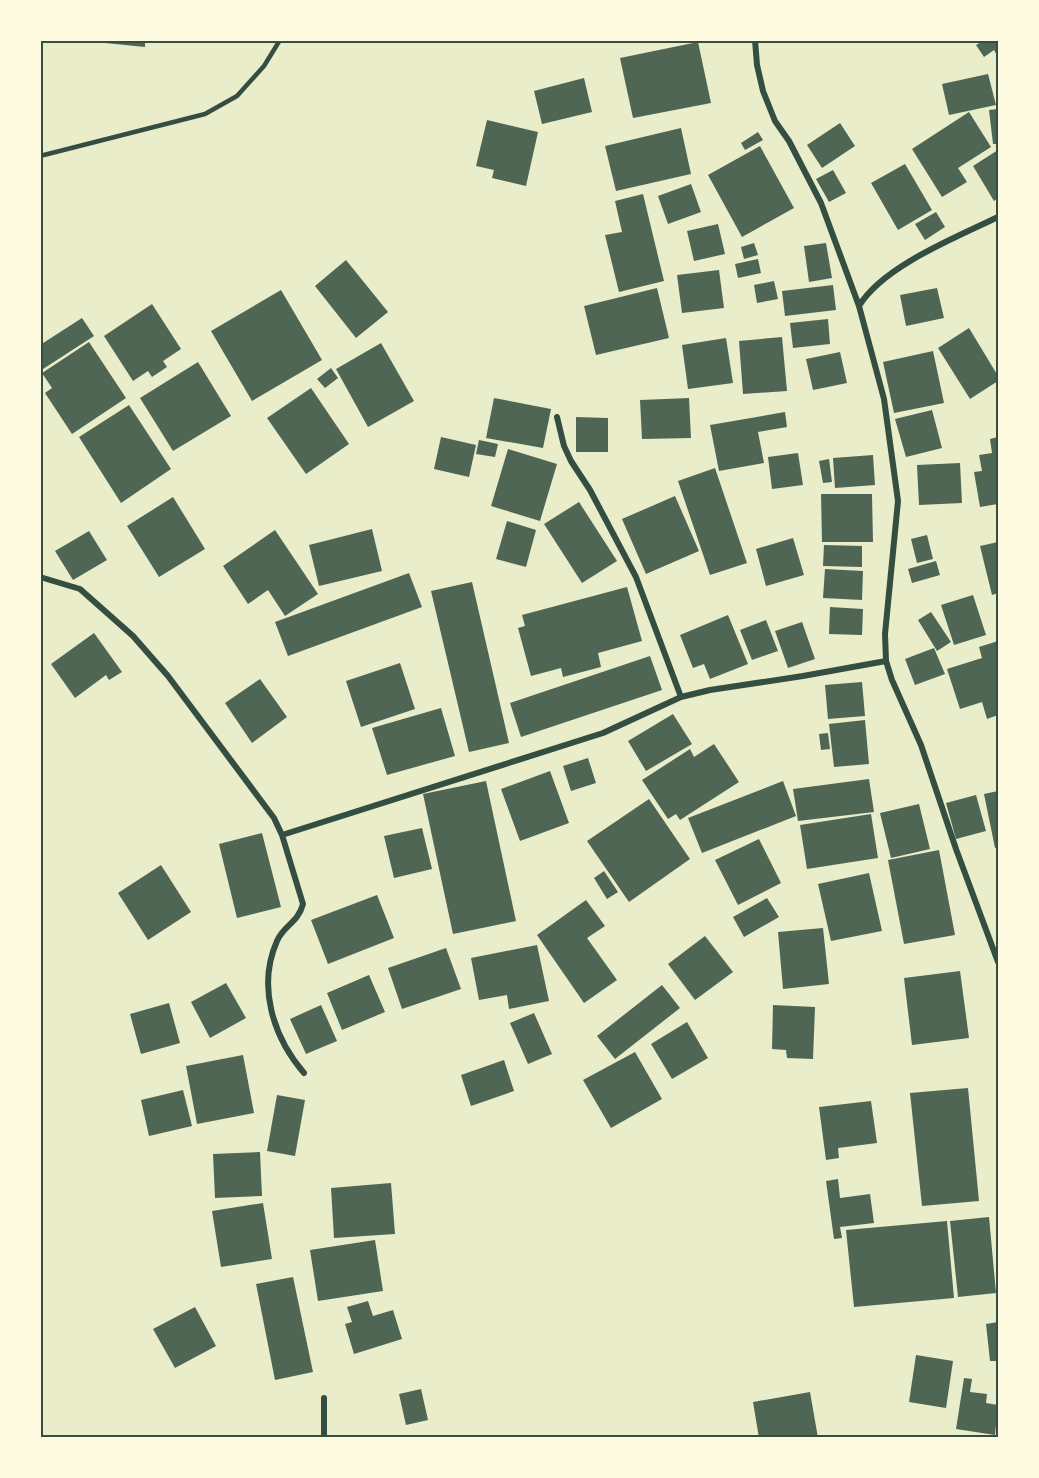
<svg xmlns="http://www.w3.org/2000/svg" width="1039" height="1478" viewBox="0 0 1039 1478" font-family="Poppins,sans-serif">
<style>
.building{fill:#4f6655}
.lines{fill:none;stroke-linecap:round;stroke-linejoin:round}
.service{stroke:#344e41;stroke-width:4.5}
.minor{stroke:#344e41;stroke-width:6}
.neatline{fill:none;stroke:#344e41;stroke-width:2}
</style>
<rect width="100%" height="100%" fill="#e9edc9"/>
<path class="building" d="M95,40H145V47L95,42Z
M984,40H998V57L994,50L984,57L976,45Z
M698,42L711,103L633,118L620,58Z
M988,74L996,105L949,115L942,84Z
M584,78L592,112L542,124L534,91Z
M998,109V144H993L989,110Z
M969,112L991,147L958,168L967,182L942,197L912,149Z
M487,120L538,132L526,186L492,178L494,170L476,166Z
M840,123L855,146L822,168L807,145Z
M681,128L691,174L616,191L605,146Z
M758,132L763,140L745,150L741,143Z
M760,146L794,208L742,237L708,175Z
M998,150V198L994,201L973,166Z
M905,164L932,210L898,230L871,183Z
M833,170L846,193L829,202L816,179Z
M691,184L701,212L668,224L658,196Z
M643,194L664,281L619,292L605,235L622,232L615,201Z
M936,212L945,227L925,240L915,224Z
M718,224L725,254L694,261L687,231Z
M754,243L758,255L744,259L741,247Z
M826,243L832,278L809,282L804,246Z
M758,259L761,273L738,278L735,264Z
M346,260L388,312L356,338L315,286Z
M719,270L724,308L682,313L677,275Z
M774,281L778,299L757,303L754,285Z
M833,285L836,310L785,316L782,291Z
M657,288L669,338L596,355L584,306Z
M937,288L944,318L906,326L900,295Z
M281,290L322,360L252,401L211,331Z
M152,304L181,349L163,361L167,367L152,377L148,371L133,381L104,336Z
M82,318L94,336L40,371V345Z
M828,319L830,344L793,348L790,323Z
M969,328L998,376V381L970,399L938,348Z
M782,337L787,391L743,394L739,341Z
M726,338L733,383L688,389L682,345Z
M89,342L126,398L72,434L45,393L52,388L42,373Z
M381,343L414,401L368,427L336,369Z
M933,351L944,403L894,413L883,362Z
M840,352L847,383L813,390L806,359Z
M198,362L231,416L173,451L140,398Z
M331,368L338,378L325,388L317,379Z
M311,388L349,444L306,474L267,418Z
M494,398L551,409L543,448L486,438Z
M689,398L691,438L642,439L640,400Z
M129,405L171,469L121,503L79,437Z
M932,410L942,448L906,457L895,419Z
M785,412L787,427L758,432L764,463L719,471L710,425Z
M576,417L608,418V452H576Z
M441,437L476,445L469,477L434,469Z
M998,437V504L980,507L974,472L982,471L979,455L992,453L990,439Z
M479,440L498,444L495,457L476,454Z
M508,449L557,464L540,521L491,506Z
M798,453L803,485L772,489L768,457Z
M873,455L875,485L835,488L833,458Z
M829,459L832,482L823,483L819,461Z
M960,463L962,503L919,505L917,465Z
M715,468L747,563L710,575L678,481Z
M821,494H872L873,542H822Z
M675,496L699,551L646,574L622,519Z
M173,497L205,549L159,577L127,526Z
M579,502L617,561L582,583L544,524Z
M507,521L536,530L526,567L496,559Z
M372,529L382,571L319,586L309,545Z
M275,530L318,594L285,616L268,590L248,604L223,566Z
M89,531L107,560L73,580L55,551Z
M927,535L933,559L917,563L911,539Z
M793,538L804,575L766,586L756,549Z
M998,542V593L992,595L980,546Z
M824,545L862,546V567L823,566Z
M936,561L940,575L912,583L908,569Z
M825,569L863,571L862,600L823,598Z
M409,573L422,607L288,656L275,622Z
M472,582L509,743L469,752L431,591Z
M627,587L642,641L598,653L601,667L563,677L561,668L531,676L518,628L525,626L522,615Z
M973,595L986,635L954,645L941,605Z
M830,607L863,609L862,635L829,634Z
M931,612L951,642L937,651L918,620Z
M728,615L748,664L710,679L704,664L693,668L680,635Z
M766,620L778,651L752,660L740,630Z
M802,622L815,659L788,668L775,631Z
M94,633L122,672L109,680L106,675L75,698L51,664Z
M998,641V715L987,719L982,702L960,709L947,669L982,658L979,647Z
M934,648L945,674L915,685L905,659Z
M650,656L662,690L521,737L510,703Z
M400,663L415,709L361,727L346,681Z
M260,679L287,717L252,743L225,703Z
M862,682L865,716L828,719L825,685Z
M441,708L455,756L387,775L372,728Z
M673,714L692,744L646,771L628,741Z
M865,720L869,764L834,767L829,724Z
M828,733L830,749L821,750L819,734Z
M714,744L739,782L680,820L676,814L668,819L642,780L690,749L694,757Z
M588,758L596,783L571,791L563,766Z
M550,771L569,823L520,841L501,789Z
M869,779L874,812L798,821L793,789Z
M486,781L516,921L453,934L423,794Z
M783,781L796,816L702,853L688,818Z
M998,791V847L995,848L984,794Z
M976,795L986,831L956,839L946,803Z
M649,799L690,859L629,902L587,841Z
M919,804L930,849L891,858L880,813Z
M871,814L878,858L807,869L800,825Z
M422,828L432,869L394,878L384,836Z
M262,833L281,907L237,918L219,844Z
M759,839L781,883L738,905L715,860Z
M939,850L955,935L904,944L888,860Z
M161,865L191,912L148,940L118,893Z
M604,871L618,892L607,899L594,878Z
M869,873L882,931L831,941L818,884Z
M377,895L394,938L328,964L311,920Z
M767,898L779,917L744,937L733,917Z
M586,900L605,926L587,938L617,980L584,1003L537,935Z
M823,928L829,984L783,989L778,932Z
M705,936L733,972L695,1000L668,964Z
M537,945L549,1001L509,1009L507,995L479,1000L471,958Z
M446,948L461,989L402,1009L388,968Z
M960,971L969,1038L912,1045L904,978Z
M369,975L385,1012L342,1030L327,993Z
M226,983L246,1018L210,1038L191,1002Z
M662,985L680,1008L615,1059L597,1036Z
M169,1003L180,1043L141,1054L130,1014Z
M321,1005L337,1041L306,1054L290,1019Z
M773,1005L815,1007L813,1059L787,1058L786,1050L772,1049Z
M534,1013L552,1054L528,1064L510,1023Z
M687,1022L708,1058L672,1079L651,1044Z
M635,1052L662,1099L611,1128L583,1080Z
M243,1055L254,1113L197,1124L186,1066Z
M504,1060L514,1091L471,1106L461,1075Z
M968,1088L979,1201L922,1206L910,1093Z
M183,1090L192,1126L149,1136L141,1100Z
M277,1095L305,1100L295,1156L267,1151Z
M871,1101L877,1143L838,1148L839,1158L826,1160L819,1107Z
M260,1152L262,1196L215,1198L213,1154Z
M838,1179L840,1198L870,1194L874,1223L840,1227L842,1238L834,1239L826,1181Z
M391,1183L395,1234L334,1238L331,1188Z
M263,1203L272,1259L221,1267L212,1211Z
M989,1217L996,1293L958,1297L950,1221Z
M947,1221L954,1298L854,1307L846,1230Z
M375,1240L383,1291L318,1301L310,1250Z
M293,1277L313,1372L275,1380L256,1284Z
M368,1301L373,1316L393,1310L402,1339L354,1354L345,1324L352,1322L347,1307Z
M195,1307L216,1346L175,1368L153,1329Z
M998,1322V1361H990L986,1324Z
M916,1355L953,1361L946,1408L909,1402Z
M964,1378L972,1379L970,1392L987,1394L986,1403L998,1405L995,1435L956,1429Z
M421,1389L428,1420L406,1425L399,1394Z
M810,1392L818,1438H759L753,1402Z"/>
<g class="lines">
<path class="service" d="M40,156L205,114L237,96L264,66L280,40"/>
<path class="minor" d="M755,40L757,65L763,91L775,121L789,141L821,203L859,306L884,399L898,501L885,634L886,661L892,680L921,745L956,849L998,962
M859,306C883,266 957,237 998,217
M557,417L564,446L571,461L590,490L636,577L681,697
M40,577L80,589L133,636L168,676L274,818L282,835L303,904C298,923 284,925 277,941C257,986 273,1037 304,1073
M282,835L603,733L681,697L710,690L803,676L886,661
M324,1438V1398"/>
</g>
<rect width="1039" height="1478" fill="none" stroke="#fefae0" stroke-width="84"/>
<rect x="42" y="42" width="955" height="1394" class="neatline"/>
</svg>
